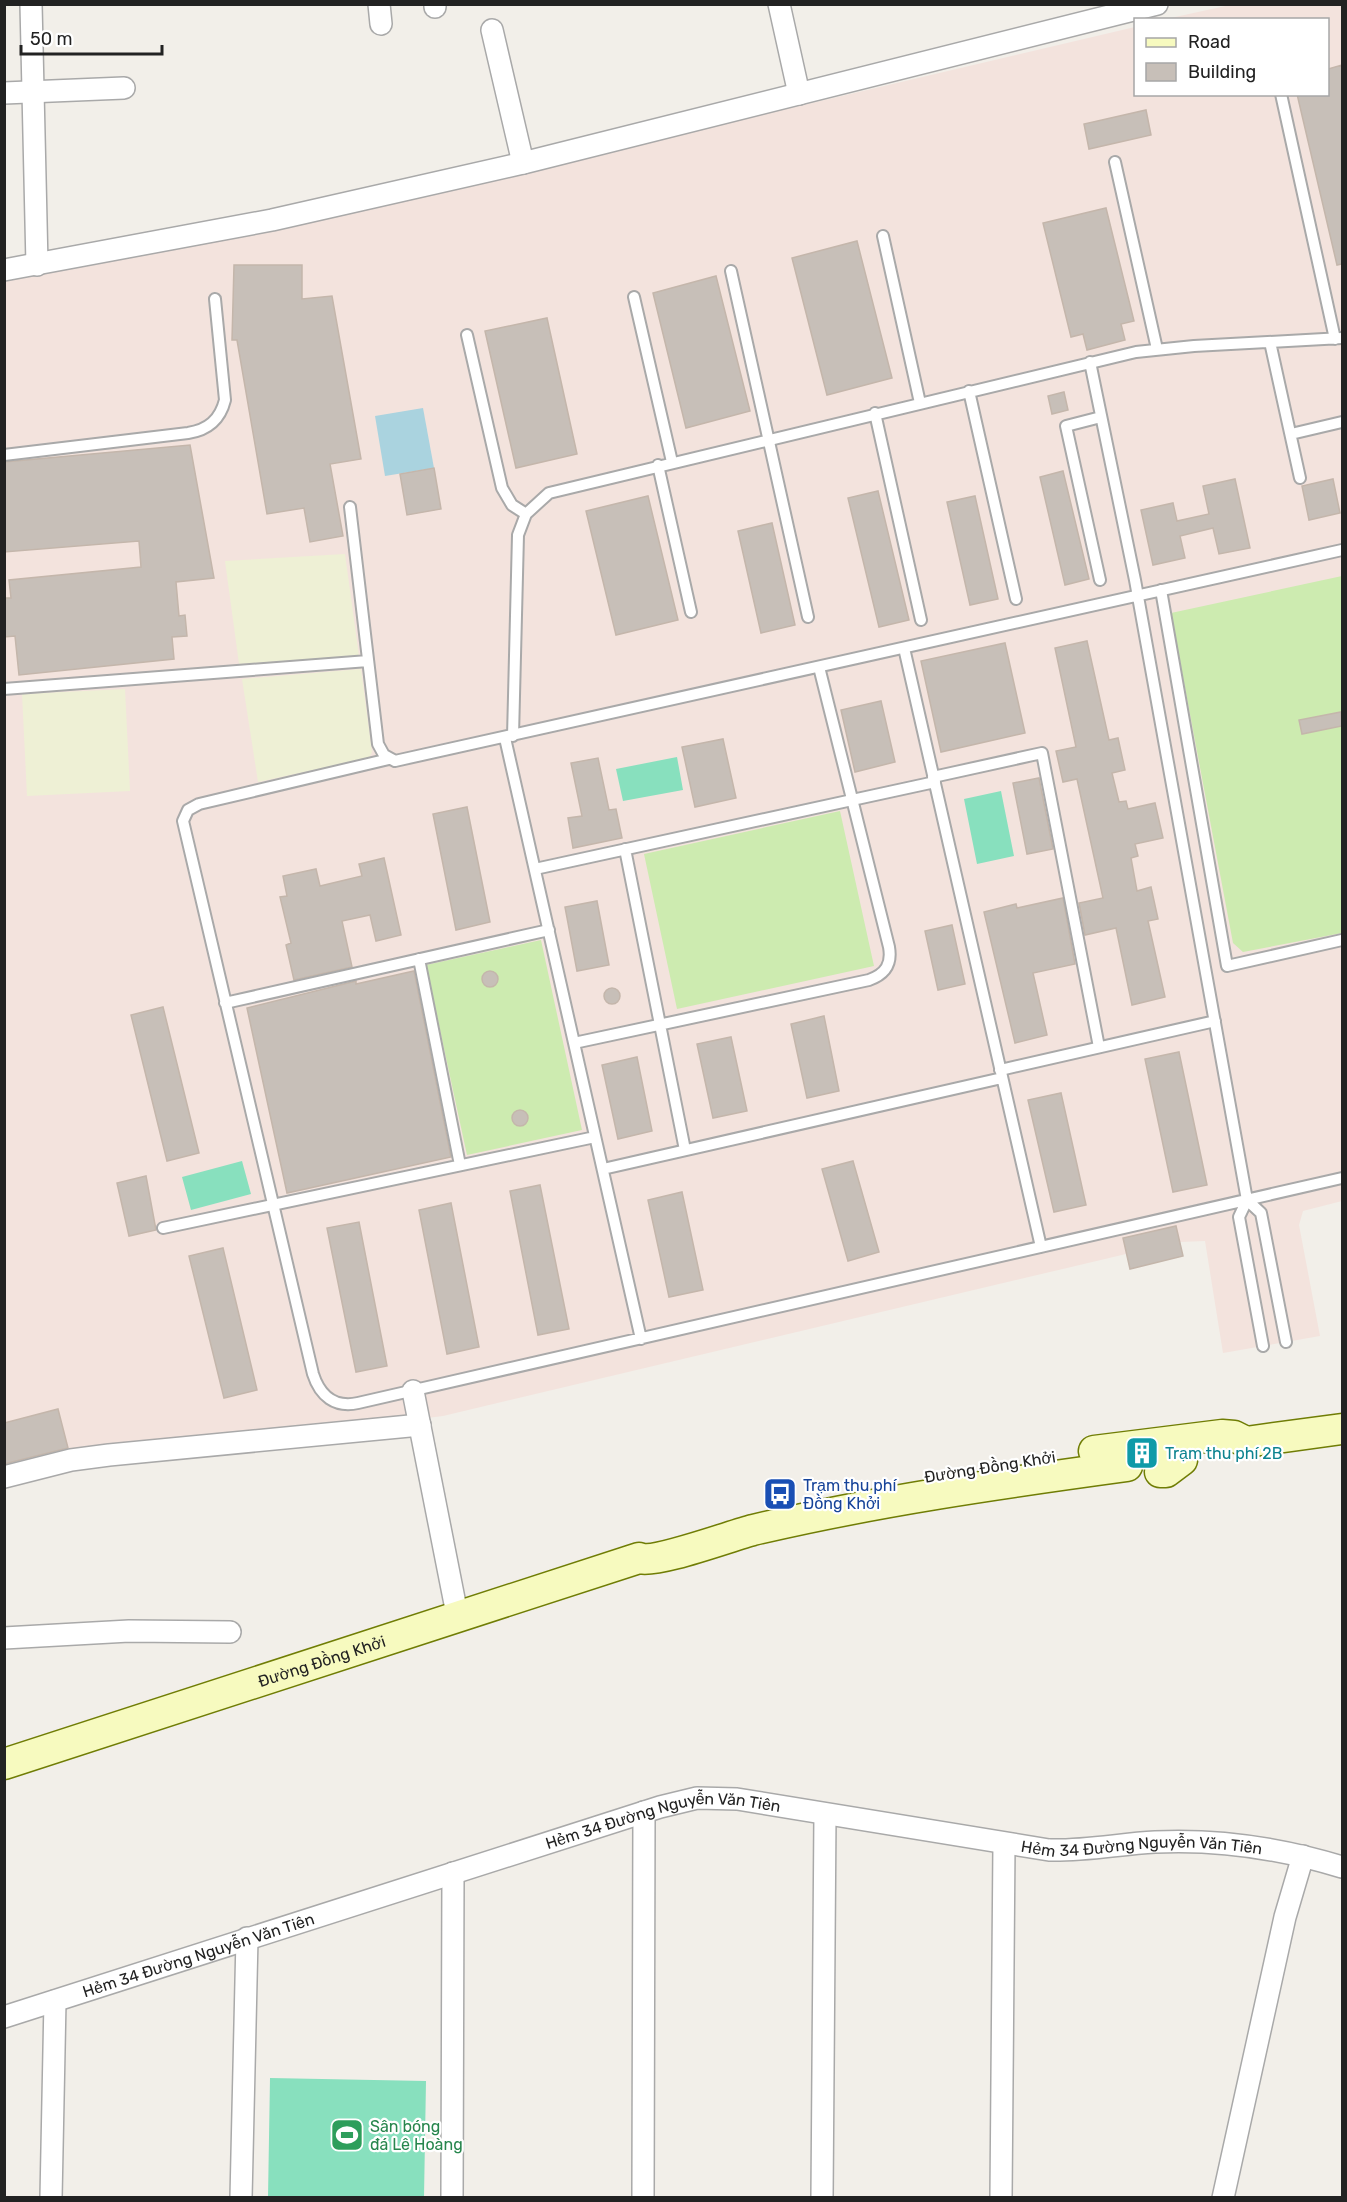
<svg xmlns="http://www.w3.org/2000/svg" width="1347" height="2202" viewBox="0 0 1347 2202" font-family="Rubik,sans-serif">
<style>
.military{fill:#f3e3dd}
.farmland{fill:#eef0d5}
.grass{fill:#cdebb0}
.pitch{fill:#88e0be}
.water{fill:#aad3df}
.building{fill:#c7bfb8;stroke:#c4b6ab;stroke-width:1.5}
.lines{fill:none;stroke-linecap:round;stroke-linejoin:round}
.service-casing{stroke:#a9a9a9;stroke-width:14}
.minor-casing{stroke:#a9a9a9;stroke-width:24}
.secondary-casing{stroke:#707d05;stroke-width:33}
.service{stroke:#fff;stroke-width:10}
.minor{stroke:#fff;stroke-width:21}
.secondary{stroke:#f7fabf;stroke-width:30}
.labels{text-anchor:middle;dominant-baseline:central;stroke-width:4.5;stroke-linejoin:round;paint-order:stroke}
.culture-label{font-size:16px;fill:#0d838f;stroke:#fff;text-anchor:start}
.street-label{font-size:16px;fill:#222;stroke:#fff}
.transit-label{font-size:16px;fill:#164399;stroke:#fff;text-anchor:start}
.leisure-label{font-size:16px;fill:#27864d;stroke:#fff;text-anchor:start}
</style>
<rect width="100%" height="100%" fill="#f2efe9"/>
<path class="military" d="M1230,5H1342V1201L1303,1211L1299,1225L1320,1336L1223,1353L1205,1241L1180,1242L1183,1256L1130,1269L1126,1254L443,1416L5,1471V277L617,149L1135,27L1136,94H1328V20L1166,19Z"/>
<path class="farmland" d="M345,554L359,656L239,664L225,561Z
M361,669L372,752L369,758L258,782L242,679Z
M125,689L130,791L27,796L22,694Z"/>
<path class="grass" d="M1342,576V933L1243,952L1233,943L1171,613Z
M840,811L874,966L677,1009L644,854Z
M541,940L582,1130L467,1155L426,965Z"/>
<path class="pitch" d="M677,757L683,790L623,801L616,769Z
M1001,791L1014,856L977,864L964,799Z
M242,1161L251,1194L191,1210L182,1177Z
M270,2078L426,2081L424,2197H268Z"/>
<path class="water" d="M423,408L434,468L385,476L375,416Z"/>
<path class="building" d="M1342,65V264L1337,265L1297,94H1328V69Z
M1146,110L1151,135L1089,149L1084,124Z
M1106,208L1134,321L1121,324L1125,340L1087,350L1083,334L1071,337L1043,223Z
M857,241L892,378L827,395L792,258Z
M234,265H302V299L332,296L361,459L330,464L343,536L310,542L304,508L267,514L237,340H232Z
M716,276L750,411L686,428L653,293Z
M547,318L577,454L516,468L485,331Z
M1064,392L1068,410L1052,414L1048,396Z
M190,445L214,578L176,582L179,616L185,615L187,636L172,637L174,659L19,675L15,636L4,637V598H11L9,580L141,567L139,541L4,552V462Z
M434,468L441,509L407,515L400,474Z
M1063,471L1089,579L1065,585L1040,477Z
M1235,479L1250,548L1219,554L1213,528L1180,536L1185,558L1153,565L1141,510L1173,503L1177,521L1209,514L1203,486Z
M1333,479L1340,513L1309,520L1302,486Z
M878,491L909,620L879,627L848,498Z
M648,496L678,620L616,635L586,511Z
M975,496L998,599L970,605L947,502Z
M772,523L795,625L761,633L738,531Z
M1087,641L1109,740L1118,738L1125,770L1112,773L1119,802L1126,801L1128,809L1155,803L1163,838L1135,844L1138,856L1131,858L1137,891L1151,887L1158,919L1148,921L1165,997L1132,1005L1116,928L1085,935L1079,903L1103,898L1077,779L1063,782L1056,751L1076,747L1055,648Z
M1005,643L1025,733L941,752L921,661Z
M881,701L895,762L855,772L841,710Z
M1341,712L1342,726L1302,734L1299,720Z
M723,739L736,798L695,807L682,747Z
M598,758L609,810L616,809L622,838L573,848L568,818L582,816L571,763Z
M1039,778L1053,849L1027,854L1013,783Z
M467,807L490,922L456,930L433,814Z
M384,858L401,935L376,941L370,915L342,921L352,967L294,980L286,945L291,943L280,897L287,896L283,876L316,869L320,886L362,876L359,864Z
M1063,898L1075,964L1033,973L1047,1035L1015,1043L984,912L1016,904L1017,908Z
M597,901L609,965L577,971L565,907Z
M952,925L965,984L938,990L925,931Z
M414,971L451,1157L287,1193L247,1008L356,981V984Z
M482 979a8 8 0 1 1 16 0a8 8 0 1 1-16 0Z
M604 996a8 8 0 1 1 16 0a8 8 0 1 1-16 0Z
M163,1007L199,1153L167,1161L131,1015Z
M824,1016L839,1091L807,1098L791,1024Z
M731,1037L747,1111L713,1118L697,1044Z
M1179,1052L1207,1185L1173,1192L1145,1059Z
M637,1057L652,1131L618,1139L602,1065Z
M1061,1093L1086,1205L1054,1212L1028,1100Z
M512 1118a8 8 0 1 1 16 0a8 8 0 1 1-16 0Z
M853,1161L879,1252L848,1261L822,1169Z
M146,1176L156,1230L129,1236L117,1183Z
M540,1185L569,1329L538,1335L510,1191Z
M682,1192L703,1290L669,1297L648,1200Z
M451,1203L479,1347L447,1354L419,1210Z
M359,1222L387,1366L356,1372L327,1228Z
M1176,1226L1183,1256L1130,1269L1123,1238Z
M223,1248L257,1390L224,1398L189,1256Z
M58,1409L68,1448L4,1464V1423Z"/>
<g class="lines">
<defs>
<path id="service" d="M1281,94L1335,339
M1115,162L1157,349
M883,236L920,403
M731,271L808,617
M634,297L672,462
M467,335L502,488L512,505L526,514
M1270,342L1300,478
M1090,362L1135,580L1247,1200L1261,1213L1286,1342
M969,391L1016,599
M875,413L921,620
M1291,434L1342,422
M4,455L188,433C208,430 220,420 225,400L215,299
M658,465L691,612
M350,507L378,744L384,755L395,761L1342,550
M1100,580L1066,426L1101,417
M1161,590L1227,966L1342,940
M904,648L1041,1247
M4,689L368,661
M513,736L518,535L526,514L549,493L1136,352L1194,346L1342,338
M505,738L641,1339
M389,759L199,804L188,810L183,821L313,1374C320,1396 335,1408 358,1403L1342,1178
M933,777L1042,753L1099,1047
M625,849L685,1150
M535,869L935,782
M419,959L460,1165
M225,1003L549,930
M574,1043L869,980C886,974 892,964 889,947L819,667
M1000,1070L1215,1021
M603,1169L1002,1078
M1247,1200L1239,1217L1263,1346
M163,1228L595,1137"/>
<g id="minor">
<path d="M31,4L37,265"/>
<path d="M379,4L381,24"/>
<path d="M435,4V7"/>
<path d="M779,4L799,94"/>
<path d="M492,30L523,163"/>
<path d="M4,93L124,88"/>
<path d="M4,270L272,220L523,163L1157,4"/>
<path d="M413,1391L458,1619"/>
<path d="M4,1477L71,1460L109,1455L420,1425"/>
<path d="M4,1638L129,1631L230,1632"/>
<path id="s1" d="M4,2017L660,1807L697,1798L737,1799L1049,1850C1085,1851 1119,1844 1155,1842C1217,1839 1283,1849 1342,1867"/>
<path d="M51,2198L55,2001"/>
<path d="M241,2198L247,1938"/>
<path d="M452,2198L453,1873"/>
<path d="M643,2198L644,1812"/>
<path d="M822,2198L825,1814"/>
<path d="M1001,2198L1004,1844"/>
<path d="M1223,2198L1285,1917L1303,1856"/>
</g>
<g id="secondary">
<path d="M1094,1451L1222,1435L1234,1436L1246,1442L1342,1429"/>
<path d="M1160,1472H1166L1182,1460"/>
<path id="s2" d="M4,1764L639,1558C655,1564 730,1536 753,1530C876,1501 1002,1483 1127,1466"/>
</g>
</defs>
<use href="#service" class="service-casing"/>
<use href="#minor" class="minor-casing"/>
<use href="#secondary" class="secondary-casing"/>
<use href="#service" class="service"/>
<use href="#minor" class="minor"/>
<use href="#secondary" class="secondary"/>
</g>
<defs>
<symbol id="building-square" viewBox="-11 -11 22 22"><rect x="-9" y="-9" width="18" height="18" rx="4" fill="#0f9aa8" stroke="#fff"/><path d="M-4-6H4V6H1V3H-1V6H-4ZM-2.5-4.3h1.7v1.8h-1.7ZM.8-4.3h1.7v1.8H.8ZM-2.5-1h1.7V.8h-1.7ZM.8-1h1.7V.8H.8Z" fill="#fff"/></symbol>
<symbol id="bus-square" viewBox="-11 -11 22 22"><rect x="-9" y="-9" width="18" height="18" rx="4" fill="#1a4fb4" stroke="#fff"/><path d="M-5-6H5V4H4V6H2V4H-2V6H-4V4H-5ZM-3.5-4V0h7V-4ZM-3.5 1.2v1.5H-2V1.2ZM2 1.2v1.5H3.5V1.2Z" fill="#fff"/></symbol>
<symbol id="stadium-square" viewBox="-11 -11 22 22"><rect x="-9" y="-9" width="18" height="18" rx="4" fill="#2e9e5b" stroke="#fff"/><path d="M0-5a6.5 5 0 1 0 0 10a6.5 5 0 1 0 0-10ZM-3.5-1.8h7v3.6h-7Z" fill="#fff"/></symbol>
</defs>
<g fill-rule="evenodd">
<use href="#building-square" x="1123" y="1434" width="38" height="38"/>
<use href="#bus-square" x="761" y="1475" width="38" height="38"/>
<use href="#stadium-square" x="328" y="2116" width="38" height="38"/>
</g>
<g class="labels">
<g class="culture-label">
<text x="1165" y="1453">Trạm thu phí 2B</text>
</g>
<g class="street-label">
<text transform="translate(990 1467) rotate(-9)">Đường Đồng Khởi</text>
<text stroke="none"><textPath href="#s2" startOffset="334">Đường Đồng Khởi</textPath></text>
<text stroke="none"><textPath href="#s1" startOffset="690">Hẻm 34 Đường Nguyễn Văn Tiên</textPath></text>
<text stroke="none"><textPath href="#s1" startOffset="1176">Hẻm 34 Đường Nguyễn Văn Tiên</textPath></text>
<text stroke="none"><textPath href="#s1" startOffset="204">Hẻm 34 Đường Nguyễn Văn Tiên</textPath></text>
</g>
<g class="transit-label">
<text x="803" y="1485">Trạm thu phí<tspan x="803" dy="18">Đồng Khởi</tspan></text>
</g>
<g class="leisure-label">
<text x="370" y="2126">Sân bóng<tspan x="370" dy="18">đá Lê Hoàng</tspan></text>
</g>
</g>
<rect width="1347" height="2202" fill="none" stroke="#222222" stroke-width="12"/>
<rect x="1134" y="18" width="195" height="78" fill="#ffffff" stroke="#a7a7a7" stroke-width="1.5"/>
<rect x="1146" y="38" width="30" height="9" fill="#f7fabf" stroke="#a7a7a7" stroke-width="1.5"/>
<text x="1188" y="48" font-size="18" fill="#222222">Road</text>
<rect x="1146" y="63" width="30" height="18" fill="#c7bfb8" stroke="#a7a7a7" stroke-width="1.5"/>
<text x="1188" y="78" font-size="18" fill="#222222">Building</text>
<path d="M21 45v9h141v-9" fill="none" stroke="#222222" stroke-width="3"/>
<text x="30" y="45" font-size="18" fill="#222222" stroke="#ffffff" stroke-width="4.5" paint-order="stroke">50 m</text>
</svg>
